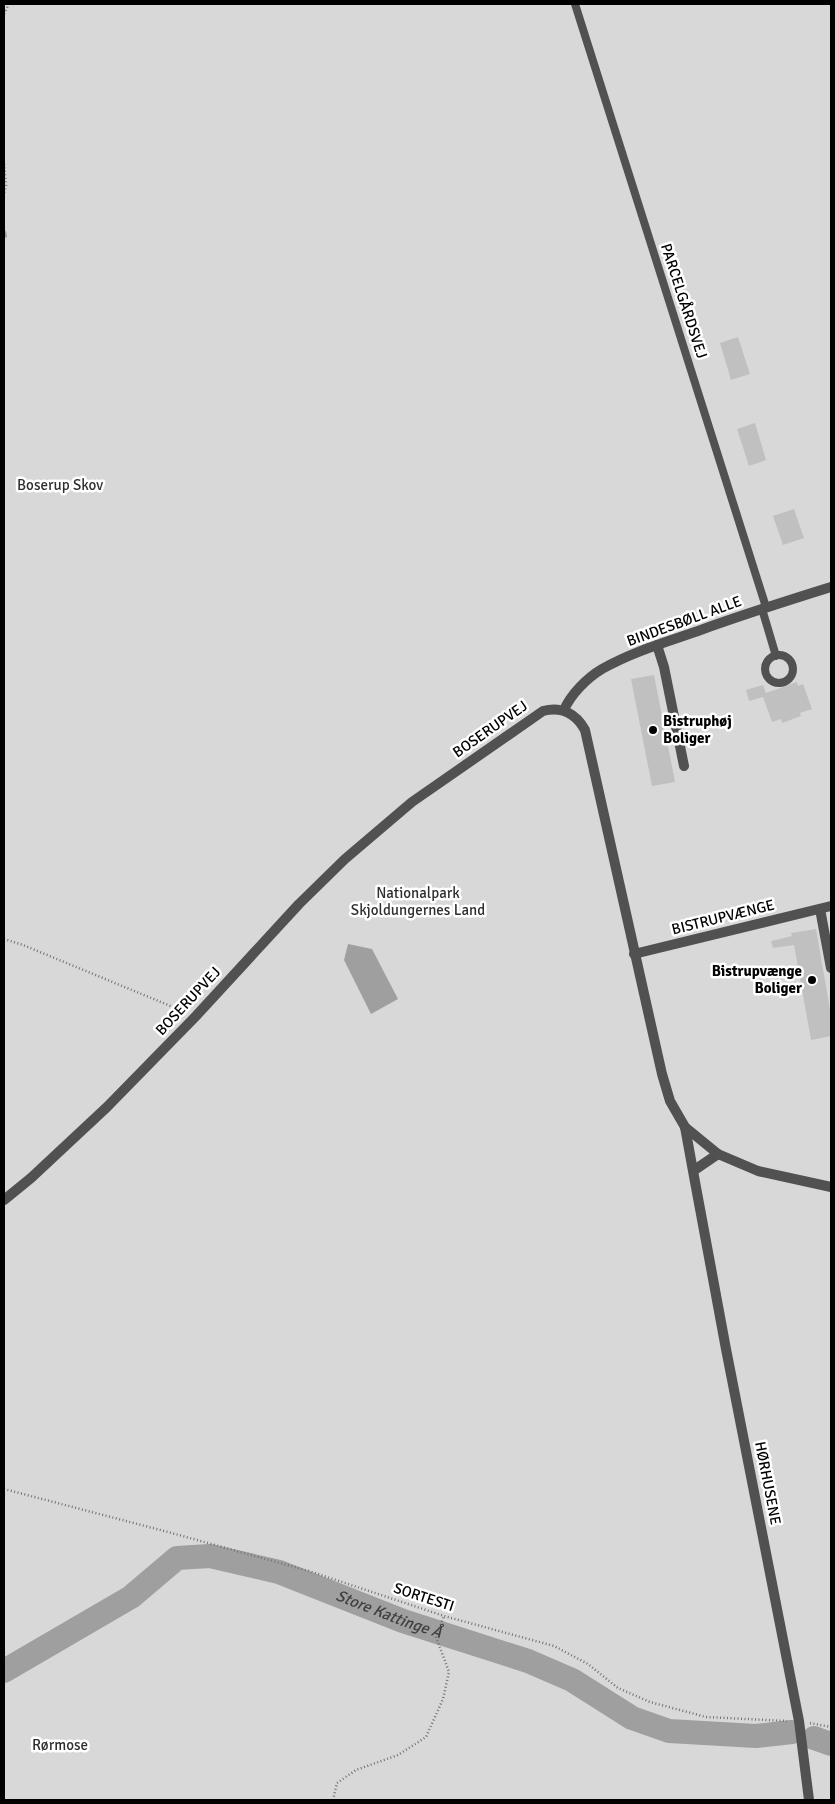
<svg xmlns="http://www.w3.org/2000/svg" width="835" height="1804" viewBox="0 0 835 1804" font-family="Signika,sans-serif">
<style>
.green{fill:#d8d8d8}
.water{fill:#9f9f9f}
.lines{fill:none;stroke-linecap:round;stroke-linejoin:round}
.stream{stroke:#9f9f9f;stroke-width:4}
.river{stroke:#9f9f9f;stroke-width:24}
.building{fill:#c0c0c0}
.path{stroke:#737373;stroke-width:2.5;stroke-dasharray:1 2.5;stroke-linecap:butt}
.service{stroke:#515151;stroke-width:8}
.minor{stroke:#515151;stroke-width:10}
.tertiary{stroke:#515151;stroke-width:10}
.poi-dot{fill:#000;stroke:#fff;stroke-width:2}
.labels{text-anchor:middle;dominant-baseline:central;stroke-width:5;stroke-linejoin:round;paint-order:stroke}
.street-label{font-size:15px;fill:#000;stroke:#fff}
.park-label{font-size:15px;fill:#2f2f2f;stroke:#fff}
.poi-label{font-size:15px;font-weight:bold;fill:#000;stroke:#fff;text-anchor:start}
.water-label{font-size:16px;font-style:italic;fill:#404040;stroke:#fff}
</style>
<rect width="100%" height="100%" fill="#fff"/>
<path class="green" d="M4,4H831V1800H4Z"/>
<path class="water" d="M348,944L372,949L398,999L371,1014L344,960Z"/>
<g class="lines">
<path class="stream" d="M4,232L5,236"/>
<g class="river">
<path id="s1" d="M4,1671L131,1597L177,1558L210,1556L279,1572L403,1621L528,1661L572,1680L632,1718L669,1731L756,1736L792,1732"/>
<path d="M814,1738L831,1744"/>
</g>
</g>
<path class="building" d="M738,337L750,374L731,380L720,343Z
M755,423L766,460L749,466L737,429Z
M794,509L804,538L783,545L773,516Z
M654,675L675,782L652,786L631,679Z
M797,682L798,686L803,684L812,709L800,713L801,716L782,723L781,719L772,722L763,697L749,701L746,690L763,685L766,693Z
M816,929L831,1015V1036L811,1040L794,945L773,948L771,941L792,936L791,933Z"/>
<g class="lines">
<path class="path" d="M4,14L9,4
M4,164L6,186L4,193
M4,939L23,945L185,1012
M4,1489L168,1532L309,1571L444,1616L554,1646L588,1664L618,1688L650,1702L706,1717L787,1721
M810,1723L831,1727
M333,1800L337,1783L356,1770L398,1755L426,1737L443,1699L449,1672L436,1637L444,1616"/>
<path class="service" d="M575,4L766,607
M762,609L776,656
M765 669a14 14 0 1 1 28 0a14 14 0 1 1-28 0Z"/>
<path class="minor" d="M657,645L664,667L684,766
M820,909L831,968
M634,954L831,906
M685,1127L693,1171
M718,1154L693,1171L726,1349L799,1721L809,1800"/>
<path class="tertiary" d="M564,710C571,694 587,678 602,669C632,652 666,642 698,631C742,615 786,601 831,587
M4,1200L31,1178L107,1107L196,1016L299,904L345,859L412,802L543,711C562,706 576,714 585,730L662,1074L670,1101L685,1127L718,1154L758,1171L831,1187"/>
</g>
<g class="poi-dot">
<circle cx="653" cy="730" r="5"/>
<circle cx="812" cy="980" r="5"/>
</g>
<g class="labels">
<g class="street-label">
<text transform="translate(684 301) rotate(72)">PARCELGÅRDSVEJ</text>
<text transform="translate(684 621) rotate(-20)">BINDESBØLL ALLE</text>
<text transform="translate(490 729) rotate(-35)">BOSERUPVEJ</text>
<text transform="translate(723 917) rotate(-14)">BISTRUPVÆNGE</text>
<text transform="translate(188 1001) rotate(-47)">BOSERUPVEJ</text>
<text transform="translate(768 1483) rotate(79)">HØRHUSENE</text>
<text transform="translate(424 1597) rotate(18)">SORTESTI</text>
</g>
<g class="park-label">
<text x="60" y="485">Boserup Skov</text>
<text x="418" y="893">Nationalpark<tspan x="418" dy="17">Skjoldungernes Land</tspan></text>
<text x="60" y="1745">Rørmose</text>
</g>
<g class="poi-label">
<text x="663" y="721">Bistruphøj<tspan x="663" dy="17">Boliger</tspan></text>
<text x="802" y="971" text-anchor="end">Bistrupvænge<tspan x="802" dy="17">Boliger</tspan></text>
</g>
<g class="water-label">
<text stroke="none"><textPath href="#s1" startOffset="429">Store Kattinge Å</textPath></text>
</g>
</g>
<rect width="835" height="1804" fill="none" stroke="#000000" stroke-width="10"/>
</svg>
